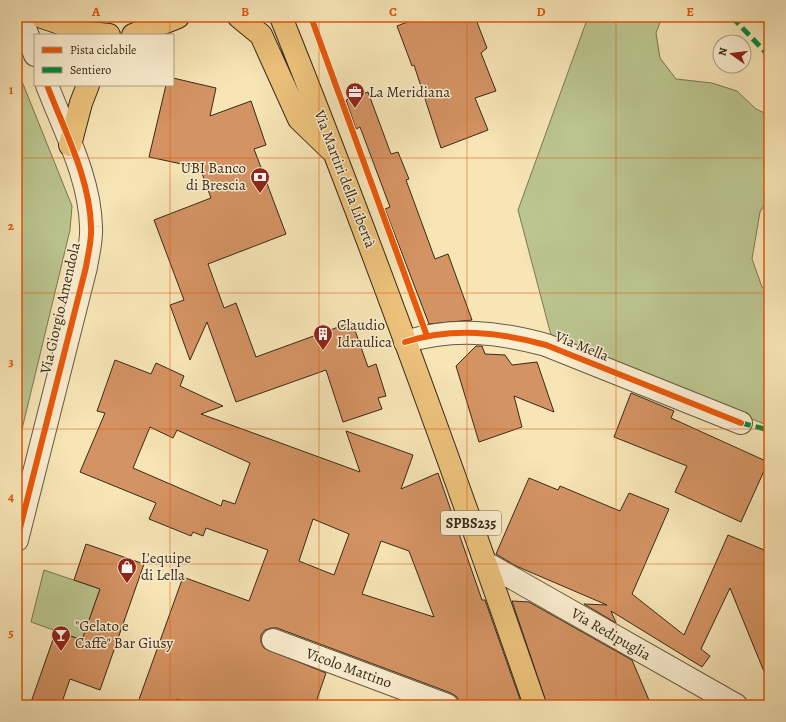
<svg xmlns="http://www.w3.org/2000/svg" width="786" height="722" viewBox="0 0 786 722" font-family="Alegreya,serif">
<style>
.green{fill:#bbc58f;stroke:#7a7754}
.building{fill:#d49363;stroke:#38291a;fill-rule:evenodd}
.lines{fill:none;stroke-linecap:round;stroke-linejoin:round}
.minor-casing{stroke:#685841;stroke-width:24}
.major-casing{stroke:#38291a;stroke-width:24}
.minor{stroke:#faeed0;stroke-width:22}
.major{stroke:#ecc27b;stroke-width:22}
.quiet{stroke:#00873e;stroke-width:5;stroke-dasharray:10 5;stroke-linecap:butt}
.cycleway-casing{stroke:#faeed0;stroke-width:8}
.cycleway{stroke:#e8590c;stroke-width:6}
.grid{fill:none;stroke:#df570d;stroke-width:1;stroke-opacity:0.55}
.labels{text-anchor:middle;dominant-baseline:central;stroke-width:3;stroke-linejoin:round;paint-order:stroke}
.shield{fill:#faeed0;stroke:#726451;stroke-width:1}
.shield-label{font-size:14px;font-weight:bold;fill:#38291a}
.poi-label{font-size:15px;fill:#38291a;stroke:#faeed0;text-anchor:start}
.street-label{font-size:15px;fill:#38291a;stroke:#faeed0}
.neatline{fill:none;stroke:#df570d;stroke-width:1.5}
.grid-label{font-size:13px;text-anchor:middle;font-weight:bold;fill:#df570d}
</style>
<rect width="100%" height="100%" fill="#f7e5b6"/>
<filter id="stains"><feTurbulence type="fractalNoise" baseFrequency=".005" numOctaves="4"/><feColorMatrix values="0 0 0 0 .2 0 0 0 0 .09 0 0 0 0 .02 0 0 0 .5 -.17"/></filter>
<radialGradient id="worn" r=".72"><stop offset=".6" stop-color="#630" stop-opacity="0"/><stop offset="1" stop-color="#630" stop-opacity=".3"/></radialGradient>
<path class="green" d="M588,17H662L656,33L660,58L676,79L712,83L737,91L756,109L769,115V198L760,212L752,259L762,287L769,292V426L551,335L518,210Z
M17,69L72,206L70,230L17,450Z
M44,570L100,589L82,640L31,622Z"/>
<path class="building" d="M420,17H475L487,48L481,53L496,91L475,98L488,130L441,148L414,65L412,66L397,26Z
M173,78L216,88L210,116L251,101L266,145L254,149L286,234L208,264L224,308L236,303L256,357L352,322L368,367L376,364L386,396L378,398L382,409L343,422L326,370L236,402L207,322L190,360L170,305L184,300L154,220L211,198L200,168L149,157L166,85H173Z
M368,92L391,154L398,152L409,179L406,180L435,259L448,254L472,320L429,324L385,209L390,207L360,127L356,129L346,100Z
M476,346H482L485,354L505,355L512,365L537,362L554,412L514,396L522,427L479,442L456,366Z
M115,360L151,374L156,363L184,376L180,386L223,406L201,414L360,472L346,431L413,455L401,489L438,473L482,600H485L522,705H460L457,697L451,693L277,628H271L265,630L261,635V642L264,648L326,673L315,705H193L177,699L175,705H137L183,577L249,601L268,550L206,528L203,536L193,532L191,536L149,519L156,503L80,472L105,413L97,411ZM150,427L173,438L177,430L250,463L235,504L223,500L221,506L133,468ZM313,519L349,534L334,575L299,561ZM381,541L409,551L434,617L362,594Z
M631,393L674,411L671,418L768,462L741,522L675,492L687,466L614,437Z
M529,478L558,490L560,486L620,511L629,493L669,509L632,594L684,635L728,535L769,552V684L730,588L701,649L710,656L702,667L611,611L616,623L584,604L607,605L516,566L496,554Z
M86,544L144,564L100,690L70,679L61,705H30L56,631L82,640L100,589L74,580Z
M512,601L529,602L632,660L651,705H547Z"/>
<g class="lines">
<defs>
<path id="minor" d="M21,17L35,55
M405,342C453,327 499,332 546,345L741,423
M17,540L86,267C88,254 92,240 91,227C90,178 64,130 47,85
M486,563L736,705
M273,640L447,705"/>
<path id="major" d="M42,17L89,33L109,35
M239,17L261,35L299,119L331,150
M281,17C372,244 455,474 535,705
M133,35L178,17
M70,145L81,103L88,85"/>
</defs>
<use href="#minor" class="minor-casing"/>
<use href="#major" class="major-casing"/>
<use href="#minor" class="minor"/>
<use href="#major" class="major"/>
<path class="quiet" d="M732,17L769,56
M741,423L769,430"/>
<defs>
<path id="cycleway" d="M311,17L427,336
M405,342C453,327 499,332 546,345L741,423
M17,540L86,267C88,254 92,240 91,227C90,178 64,130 47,85"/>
</defs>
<use href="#cycleway" class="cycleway-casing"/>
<use href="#cycleway" class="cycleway"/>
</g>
<path class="grid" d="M170,17V35M319,17V705M467,17V705M616,17V705M170,85V705M17,158H769M17,293H769M17,429H769M17,564H769"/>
<defs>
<symbol id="office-pin" viewBox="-11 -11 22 30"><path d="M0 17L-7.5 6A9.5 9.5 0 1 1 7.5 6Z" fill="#8f2418" stroke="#faeed0"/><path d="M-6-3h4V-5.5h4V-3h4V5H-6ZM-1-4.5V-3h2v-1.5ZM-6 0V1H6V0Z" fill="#fff"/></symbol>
<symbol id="bank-pin" viewBox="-11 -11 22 30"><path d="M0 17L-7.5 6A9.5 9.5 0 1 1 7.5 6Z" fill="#8f2418" stroke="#faeed0"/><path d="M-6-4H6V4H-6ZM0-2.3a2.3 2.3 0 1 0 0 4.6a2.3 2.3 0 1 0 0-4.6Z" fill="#fff"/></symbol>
<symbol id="building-pin" viewBox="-11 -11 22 30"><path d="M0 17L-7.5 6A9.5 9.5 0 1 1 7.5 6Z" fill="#8f2418" stroke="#faeed0"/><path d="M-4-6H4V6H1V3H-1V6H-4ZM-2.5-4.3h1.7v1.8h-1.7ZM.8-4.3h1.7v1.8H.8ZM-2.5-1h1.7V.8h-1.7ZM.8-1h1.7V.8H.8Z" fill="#fff"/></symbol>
<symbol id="shop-pin" viewBox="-11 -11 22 30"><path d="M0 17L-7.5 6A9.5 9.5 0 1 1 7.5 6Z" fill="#8f2418" stroke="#faeed0"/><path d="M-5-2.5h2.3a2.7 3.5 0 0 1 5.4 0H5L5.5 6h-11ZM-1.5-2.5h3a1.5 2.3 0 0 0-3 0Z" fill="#fff"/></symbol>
<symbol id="bar-pin" viewBox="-11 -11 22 30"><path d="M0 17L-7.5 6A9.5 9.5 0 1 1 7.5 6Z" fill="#8f2418" stroke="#faeed0"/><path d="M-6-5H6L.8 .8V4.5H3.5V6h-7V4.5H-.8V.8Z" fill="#fff"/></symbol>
</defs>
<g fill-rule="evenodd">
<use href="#office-pin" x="344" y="81" width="22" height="30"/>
<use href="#bank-pin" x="249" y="166" width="22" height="30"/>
<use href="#building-pin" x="312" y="323" width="22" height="30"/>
<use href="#shop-pin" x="116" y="556" width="22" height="30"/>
<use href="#bar-pin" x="50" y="624" width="22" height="30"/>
</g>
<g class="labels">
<rect class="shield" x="441" y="511" width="60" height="24" rx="3"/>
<g class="shield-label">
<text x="471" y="523">SPBS235</text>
</g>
<g class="poi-label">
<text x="369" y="92">La Meridiana</text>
<text x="246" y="168" text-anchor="end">UBI Banco<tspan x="246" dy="17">di Brescia</tspan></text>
<text x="337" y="325">Claudio<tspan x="337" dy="17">Idraulica</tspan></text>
<text x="141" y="558">L'equipe<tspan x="141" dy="17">di Lella</tspan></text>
<text x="75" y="626">"Gelato e<tspan x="75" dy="17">Caffè" Bar Giusy</tspan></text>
</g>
<g class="street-label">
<text transform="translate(345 179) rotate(69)">Via Martiri della Libertà</text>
<text transform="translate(60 308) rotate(-77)">Via Giorgio Amendola</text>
<text transform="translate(582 346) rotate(22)">Via Mella</text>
<text transform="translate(611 634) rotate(30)">Via Redipuglia</text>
<text transform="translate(349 668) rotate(20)">Vicolo Mattino</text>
</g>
</g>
<rect width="786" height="722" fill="none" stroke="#f7e5b6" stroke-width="44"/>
<rect x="34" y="34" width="140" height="52" fill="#faeed0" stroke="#ac9f87"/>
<rect x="42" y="47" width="20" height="6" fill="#e8590c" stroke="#ac9f87"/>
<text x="70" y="54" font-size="12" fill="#38291a">Pista ciclabile</text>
<rect x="42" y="67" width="20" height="6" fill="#00873e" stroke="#ac9f87"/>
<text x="70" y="74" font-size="12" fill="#38291a">Sentiero</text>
<g transform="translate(732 54) rotate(284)"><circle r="19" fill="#faeed0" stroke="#ac9f87"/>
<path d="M0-3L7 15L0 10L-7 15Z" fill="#8f2418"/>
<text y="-6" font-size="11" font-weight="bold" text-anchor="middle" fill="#38291a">N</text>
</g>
<rect x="22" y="22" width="742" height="678" class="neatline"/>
<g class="grid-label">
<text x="96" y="16">A</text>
<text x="245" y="16">B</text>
<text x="393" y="16">C</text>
<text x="541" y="16">D</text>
<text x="690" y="16">E</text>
<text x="11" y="94">1</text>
<text x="11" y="230">2</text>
<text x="11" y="366">3</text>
<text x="11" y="501">4</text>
<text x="11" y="637">5</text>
</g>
<rect width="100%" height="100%" filter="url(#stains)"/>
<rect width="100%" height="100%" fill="url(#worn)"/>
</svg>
